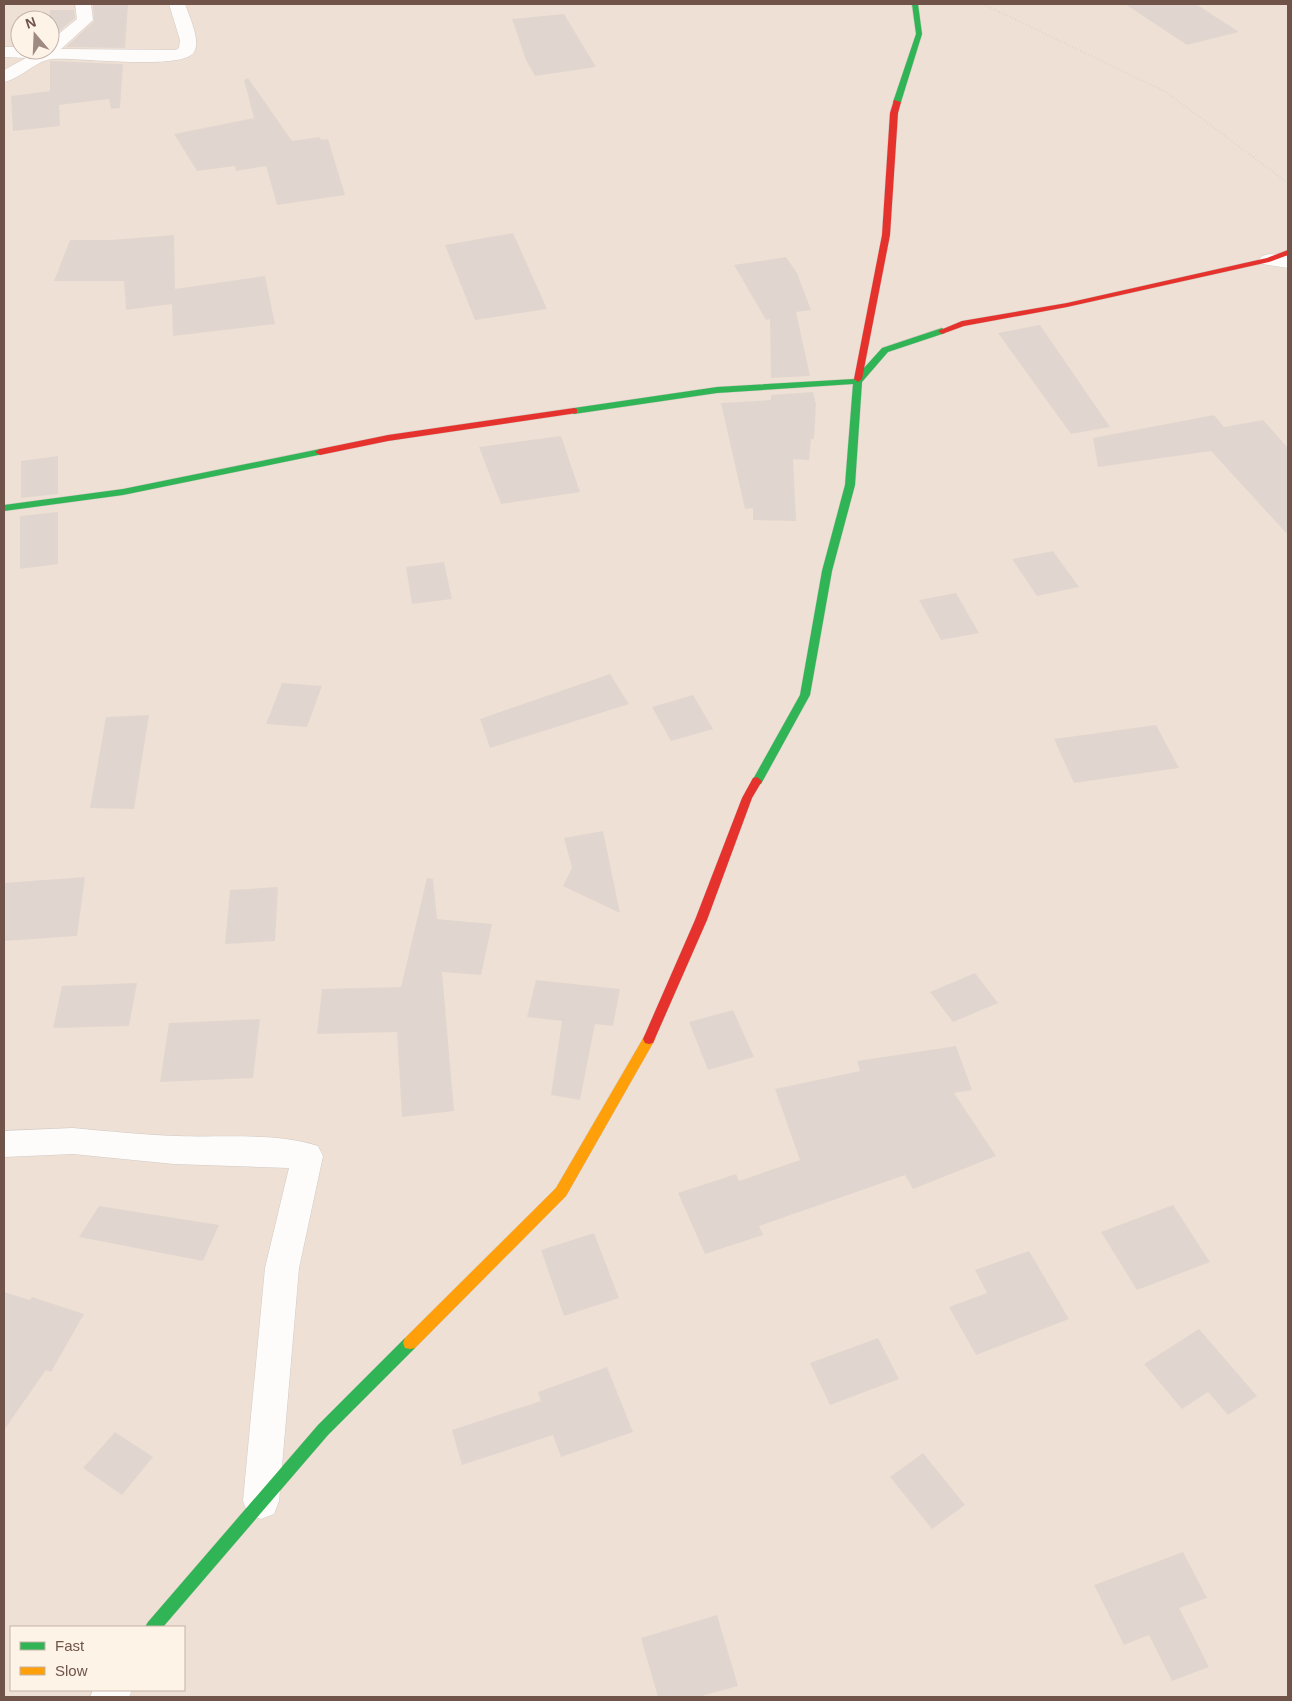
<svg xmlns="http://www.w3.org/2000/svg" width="1292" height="1701" viewBox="0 0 1292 1701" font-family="Helvetica,sans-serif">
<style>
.residential{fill:#eee0d4;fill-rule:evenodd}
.building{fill:#e1d6cf}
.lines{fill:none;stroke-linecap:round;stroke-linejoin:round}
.street-casing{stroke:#d3cbc6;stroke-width:1}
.fast-casing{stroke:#d4cac4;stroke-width:1}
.slow-casing{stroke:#d4cac4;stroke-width:1}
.jam-casing{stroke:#d4cac4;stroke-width:1}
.path{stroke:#d6cdc9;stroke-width:2;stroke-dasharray:0.5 2.5;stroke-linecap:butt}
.street{fill:#fefcfb;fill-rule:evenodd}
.fast{fill:#30b455;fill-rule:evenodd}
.slow{fill:#ff9f0a;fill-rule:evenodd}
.jam{fill:#e5322d;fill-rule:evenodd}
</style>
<rect width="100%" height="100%" fill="#f5eee7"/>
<path class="residential" d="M4,4H1288V1697H4ZM20,20H50V50H20ZM11,1627H184V1690H11Z"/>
<path class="building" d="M93,4H128L125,48L66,47L94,21Z
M1125,4H1196L1239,32L1187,45Z
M50,10H74L75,18L50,39Z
M564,14L596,67L535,76L526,60L512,19Z
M50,61L123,64L120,108L111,109L109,99L59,105L60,126L13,131L11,96L50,91Z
M248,78L292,141L320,137L321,140L328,139L345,195L277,205L266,166L236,171L235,166L197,171L174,134L254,118L244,80Z
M513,233L547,309L475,320L445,245Z
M174,235L175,289L265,276L275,324L173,336L172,304L126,310L124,281H54L70,240H111Z
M786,257L797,273L811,310L796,312L810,376L771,378L770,319L766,320L734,265Z
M1040,325L1110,427L1071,434L998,333Z
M813,392L816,404L814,439H811L809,460L793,459L796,521L753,520V508L745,509L721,403L771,400V395Z
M1214,415L1224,427L1263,420L1288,448V535L1211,451L1098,467L1093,438Z
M561,436L580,492L501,504L479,447Z
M58,456V494L21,498V461Z
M58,512V564L20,569V516Z
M1053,551L1079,587L1037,596L1012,559Z
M444,562L452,599L412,604L406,567Z
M956,593L979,633L941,640L919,600Z
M610,674L629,704L490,748L480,719Z
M282,683L322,686L307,727L266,724Z
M693,695L713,729L671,741L652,707Z
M149,715L134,809L90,808L106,717Z
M1156,725L1179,768L1074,783L1054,739Z
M603,831L620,913L563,886L572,868L564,838Z
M85,877L77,936L4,941V883Z
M427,878L433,879L437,919L492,924L481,975L442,972L454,1111L402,1117L397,1032L317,1034L322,989L401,987Z
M278,887L275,941L225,944L230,890Z
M975,973L998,1003L953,1022L930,992Z
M536,980L620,989L613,1026L595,1024L580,1100L551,1095L562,1021L527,1017Z
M137,983L129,1026L53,1028L62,986Z
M733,1010L754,1057L708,1070L689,1022Z
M260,1019L253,1078L160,1082L169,1023Z
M956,1046L972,1090L954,1093L996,1156L913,1189L905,1175L759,1226L763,1235L705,1254L678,1193L736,1174L739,1181L800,1160L775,1089L860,1071L857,1061Z
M1173,1205L1210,1262L1137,1290L1101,1232Z
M99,1206L219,1225L203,1261L79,1237Z
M594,1233L619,1298L564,1316L541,1250Z
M1029,1251L1069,1319L976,1355L949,1307L987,1293L975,1270Z
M4,1292L30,1300L32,1297L84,1314L51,1372L46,1370L4,1430Z
M1199,1329L1257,1396L1228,1415L1208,1392L1182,1409L1144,1364Z
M878,1338L899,1379L830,1405L810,1363Z
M607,1367L633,1432L561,1457L553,1435L462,1465L452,1430L541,1401L538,1392Z
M115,1432L153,1457L122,1495L83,1468Z
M923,1453L965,1505L932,1529L890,1477Z
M1183,1552L1207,1598L1179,1608L1209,1667L1172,1681L1149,1635L1124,1645L1094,1585Z
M717,1615L738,1686L698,1697H658L641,1638Z"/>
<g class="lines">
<defs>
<path id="street" d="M75,4H91L93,20L61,49L176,50L179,48L180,40L169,4H185C189,16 201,40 194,52C183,71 77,57 52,59C37,60 20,79 4,82V70L26,58L4,57V47H20V50H50V41L77,19Z
M1269,254L1288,256V268L1262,264L1259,260L1262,256Z
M73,1128C107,1131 142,1135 177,1136C220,1138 277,1132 318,1146L323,1156L299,1268L279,1501L274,1514L261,1519L248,1514L243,1501L265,1268L289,1168L174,1164L73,1154L4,1157V1131Z
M93,1690H132L129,1697H90Z"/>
<path id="fast" d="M912,4H918L922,34L901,102L897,104L893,102L916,34Z
M942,328L946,331L945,333L888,352L862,382L855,485L832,571L810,695L761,784H753L752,781L800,695L822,571L845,485L853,384L717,393L574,414L570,411L574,408L717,387L854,379L882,348Z
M320,449L323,450V454L123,495L4,511V505L123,489Z
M410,1337L415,1338L417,1343L415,1348L328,1435L163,1627H145L148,1622L318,1425L405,1338Z"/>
<path id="slow" d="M649,1034L653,1035L655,1039L653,1043L566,1196L415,1348L410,1349L405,1348L403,1343L405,1338L556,1188L645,1035Z"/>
<path id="jam" d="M894,100L901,102L898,113L890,235L862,379L858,382L854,379L882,235L890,113Z
M1288,250V255L1269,262L1067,307L964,326L942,334L938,331L962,321L1067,303L1267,258Z
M574,408L577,409V413L388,441L320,455L315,452L320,449L388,435Z
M757,777L762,781L752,798L707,920L653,1043L649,1044L645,1043L643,1039L695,920L742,798L753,778Z"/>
</defs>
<use href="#street" class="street-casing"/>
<use href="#fast" class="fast-casing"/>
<use href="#slow" class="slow-casing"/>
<use href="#jam" class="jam-casing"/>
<path class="path" d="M983,4L1166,92L1288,183"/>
<use href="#street" class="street"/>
<use href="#fast" class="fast"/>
<use href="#slow" class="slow"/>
<use href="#jam" class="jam"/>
</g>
<rect width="1292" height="1701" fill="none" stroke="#70544a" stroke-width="10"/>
<rect x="10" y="1626" width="175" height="65" fill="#fef3e7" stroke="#c5b3a8"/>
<rect x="20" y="1642" width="25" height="8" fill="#30b455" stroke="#c5b3a8"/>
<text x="55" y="1651" font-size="15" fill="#70544a">Fast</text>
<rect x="20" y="1667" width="25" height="8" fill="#ff9f0a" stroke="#c5b3a8"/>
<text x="55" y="1676" font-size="15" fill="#70544a">Slow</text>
<g transform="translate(35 35) rotate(341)"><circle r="24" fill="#fef3e7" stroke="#c5b3a8"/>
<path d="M0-4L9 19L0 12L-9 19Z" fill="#9f8a81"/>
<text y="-8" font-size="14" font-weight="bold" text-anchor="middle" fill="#70544a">N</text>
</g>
</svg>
